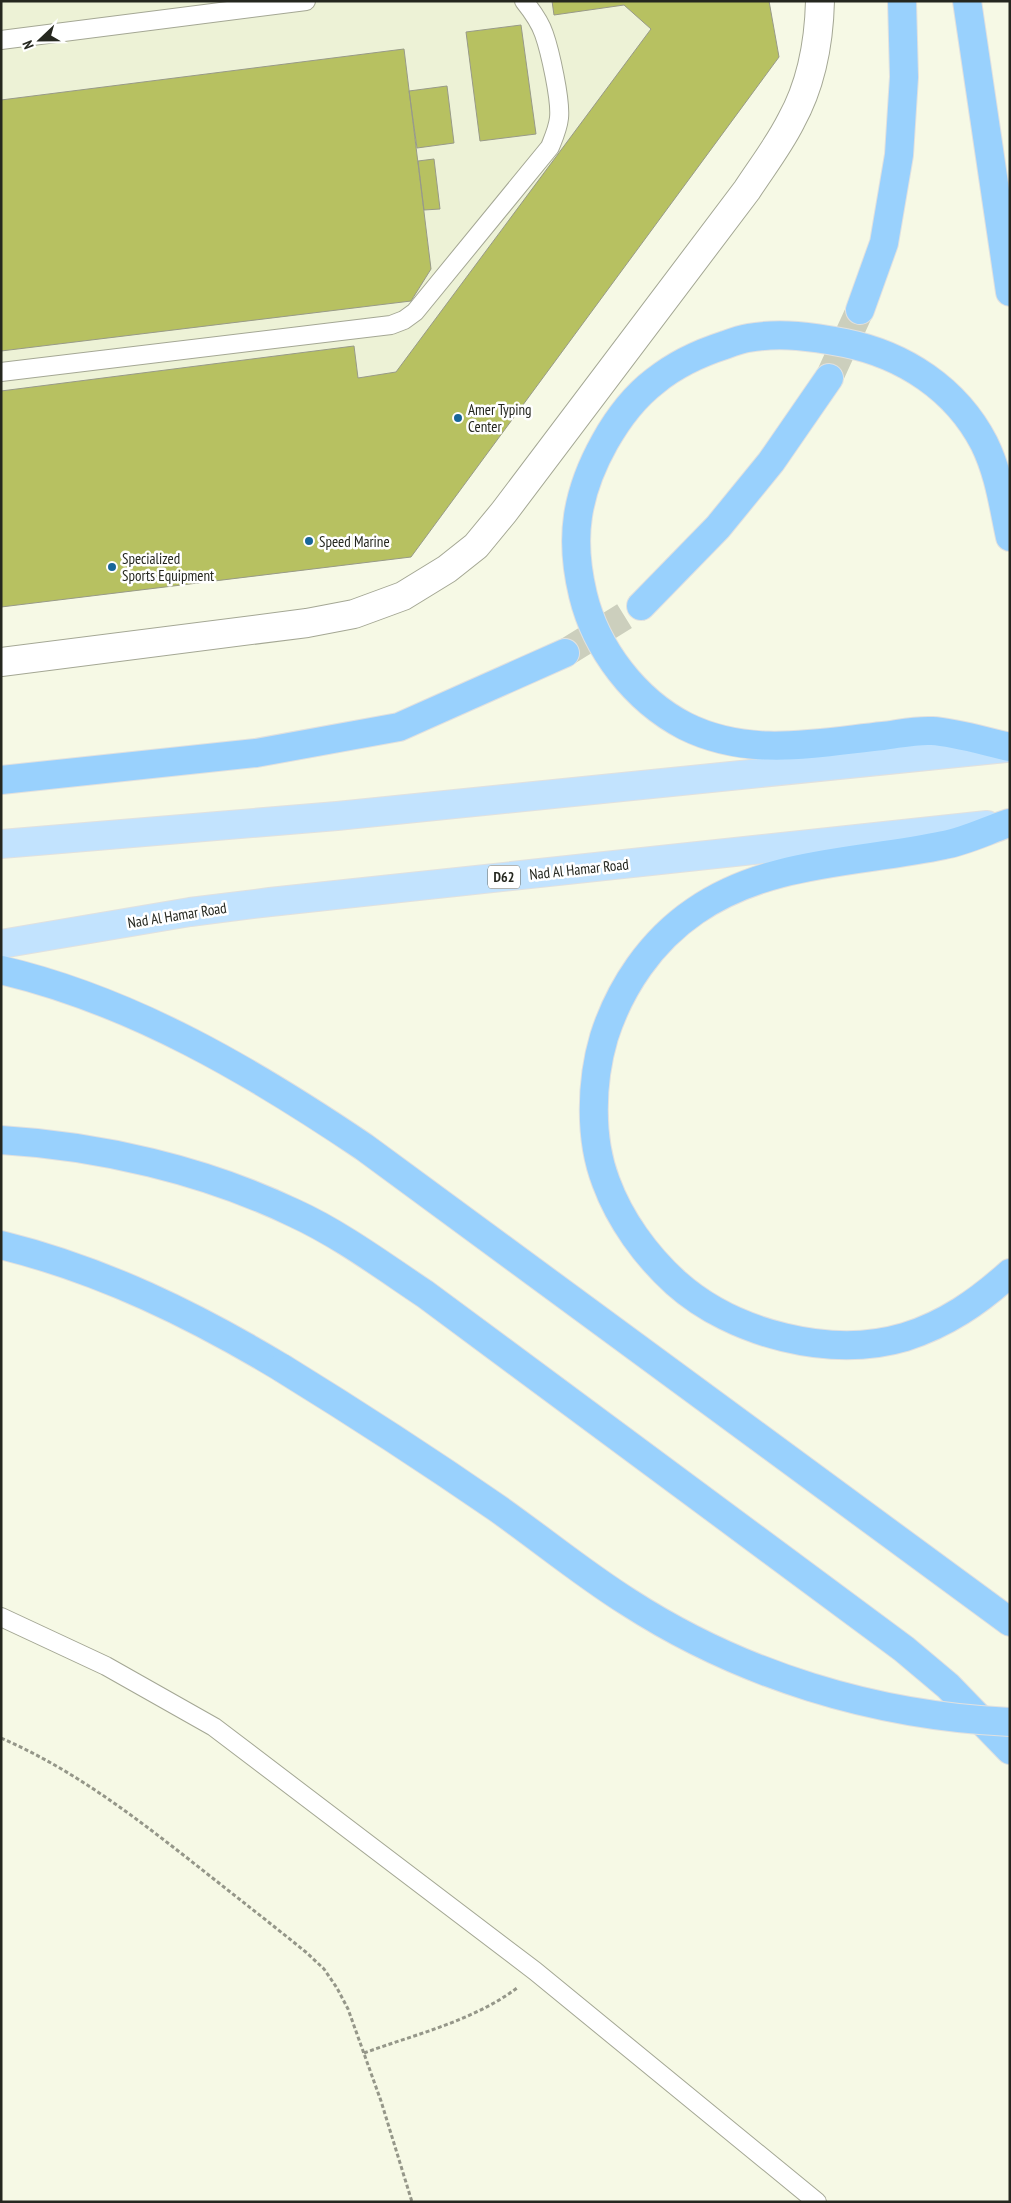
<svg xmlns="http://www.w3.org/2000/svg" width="1011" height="2203" viewBox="0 0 1011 2203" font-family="'PT Sans Narrow',sans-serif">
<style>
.built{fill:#edf2d6}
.building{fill:#b7c161;stroke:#989a88}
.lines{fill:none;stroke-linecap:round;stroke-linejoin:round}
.motorway-tunnel{stroke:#cccfbd;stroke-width:28;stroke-dasharray:28 14;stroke-linecap:butt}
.service-casing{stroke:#a4a794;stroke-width:20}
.minor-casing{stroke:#a4a794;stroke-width:30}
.primary-casing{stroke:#e0e1e0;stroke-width:30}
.motorway-casing{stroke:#e0e1e0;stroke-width:30}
.path{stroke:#959789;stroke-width:3;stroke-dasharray:4 2.5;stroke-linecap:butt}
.service{stroke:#fff;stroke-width:18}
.minor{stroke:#fff;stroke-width:28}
.primary{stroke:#c2e3fe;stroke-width:28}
.motorway{stroke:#99d1fd;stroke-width:28}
.motorway-bridge-casing{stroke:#e0e1e0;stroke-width:30;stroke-linecap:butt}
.motorway-bridge{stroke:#99d1fd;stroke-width:28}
.poi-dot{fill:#186699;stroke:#fff;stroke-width:2}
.labels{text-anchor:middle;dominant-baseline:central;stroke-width:5;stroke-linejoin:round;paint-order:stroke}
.shield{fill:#fff;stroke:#666862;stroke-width:1}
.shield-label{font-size:14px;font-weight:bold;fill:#25271f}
.poi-label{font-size:15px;fill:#25271f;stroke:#fff;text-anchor:start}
.street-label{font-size:15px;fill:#25271f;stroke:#fff}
</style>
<rect width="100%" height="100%" fill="#f6f9e5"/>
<path class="built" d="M1,1H769L411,557L1,607Z"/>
<path class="building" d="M552,1H769L779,57L411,557L1,607V391L354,346L358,378L396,372L651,29L624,5L554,15Z
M521,25L536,134L480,141L466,32Z
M404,49L431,269L411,301L1,351V100Z
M447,86L454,143L417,148L409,91Z
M434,159L440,209L424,210L418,161Z"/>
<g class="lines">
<path class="motorway-tunnel" d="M829,378L860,310
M565,653L641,606"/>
<defs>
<path id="service" d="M1,40L306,1
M1,372L391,325L404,320L415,312L550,147C554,137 558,128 559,118C561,100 550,51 544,34C540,22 532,11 524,1
M1,1617L106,1666L214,1727L535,1971L817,2202"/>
<path id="minor" d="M1,662L307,623L354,614L403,596L447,569L476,546L504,512L747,190C762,167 779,145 791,121C811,85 819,42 820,1"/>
<path id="primary" d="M1,844L337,816L1006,748
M1,944L190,912L270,902L987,825"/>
<path id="motorway" d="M967,1L1010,292
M860,310L884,243L899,155L904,77L902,1
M1010,537C1003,505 999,473 984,443C956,389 904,355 845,343C813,337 782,332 748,338C741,339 733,342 725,345C700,353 676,364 655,381C617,410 585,469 578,516C574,542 577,570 583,595C596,649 635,700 685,726C749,758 816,743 883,736C899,734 916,730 932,731C954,732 987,742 1010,747
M641,606L718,527L771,462L829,378
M1,780L256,753L399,727L565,653
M1009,823C988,830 966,841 944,845C860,863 769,860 695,911C651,941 620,987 604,1037C591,1081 589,1138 606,1182C620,1220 646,1256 676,1283C733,1334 831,1359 905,1337C946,1324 978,1302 1010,1273
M1,970C133,1001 253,1072 364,1147L1010,1622
M1,1140C100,1146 204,1170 294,1213C340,1234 383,1266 425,1294L904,1649L948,1686L1010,1750
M1,1245C102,1270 194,1315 282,1368"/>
</defs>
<use href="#service" class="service-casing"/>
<use href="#minor" class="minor-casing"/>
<use href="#primary" class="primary-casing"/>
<use href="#motorway" class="motorway-casing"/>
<path class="path" d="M1,1738C72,1769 131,1814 191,1861C230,1892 269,1922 307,1953L324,1969L337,1988L348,2009L381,2101L412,2202
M364,2053C416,2034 473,2021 517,1988"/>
<use href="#service" class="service"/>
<use href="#minor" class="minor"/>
<use href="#primary" class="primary"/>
<use href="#motorway" class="motorway"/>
<defs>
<path id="motorway-bridge" d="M282,1368C355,1413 426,1459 497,1508C541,1539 582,1573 628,1602C741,1675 875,1716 1010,1722"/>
</defs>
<use href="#motorway-bridge" class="motorway-bridge-casing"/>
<use href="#motorway-bridge" class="motorway-bridge"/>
</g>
<g class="poi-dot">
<circle cx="458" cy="418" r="5"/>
<circle cx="309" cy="541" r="5"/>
<circle cx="112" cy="567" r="5"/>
</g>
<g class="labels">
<rect class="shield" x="488" y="865.5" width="32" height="23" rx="4"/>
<g class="shield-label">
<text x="504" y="877">D62</text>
</g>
<g class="poi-label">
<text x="468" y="409">Amer Typing<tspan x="468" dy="17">Center</tspan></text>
<text x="319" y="541">Speed Marine</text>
<text x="122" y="558">Specialized<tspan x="122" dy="17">Sports Equipment</tspan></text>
</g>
<g class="street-label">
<text transform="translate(579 869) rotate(-6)">Nad Al Hamar Road</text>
<text transform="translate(177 915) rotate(-9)">Nad Al Hamar Road</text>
</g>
</g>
<rect width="1011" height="2203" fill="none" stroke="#25271f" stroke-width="5"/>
<g transform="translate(40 40) rotate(248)" stroke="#ffffff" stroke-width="4" paint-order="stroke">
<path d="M0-4L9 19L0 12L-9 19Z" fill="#25271f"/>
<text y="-8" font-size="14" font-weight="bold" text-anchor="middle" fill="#25271f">N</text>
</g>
</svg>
